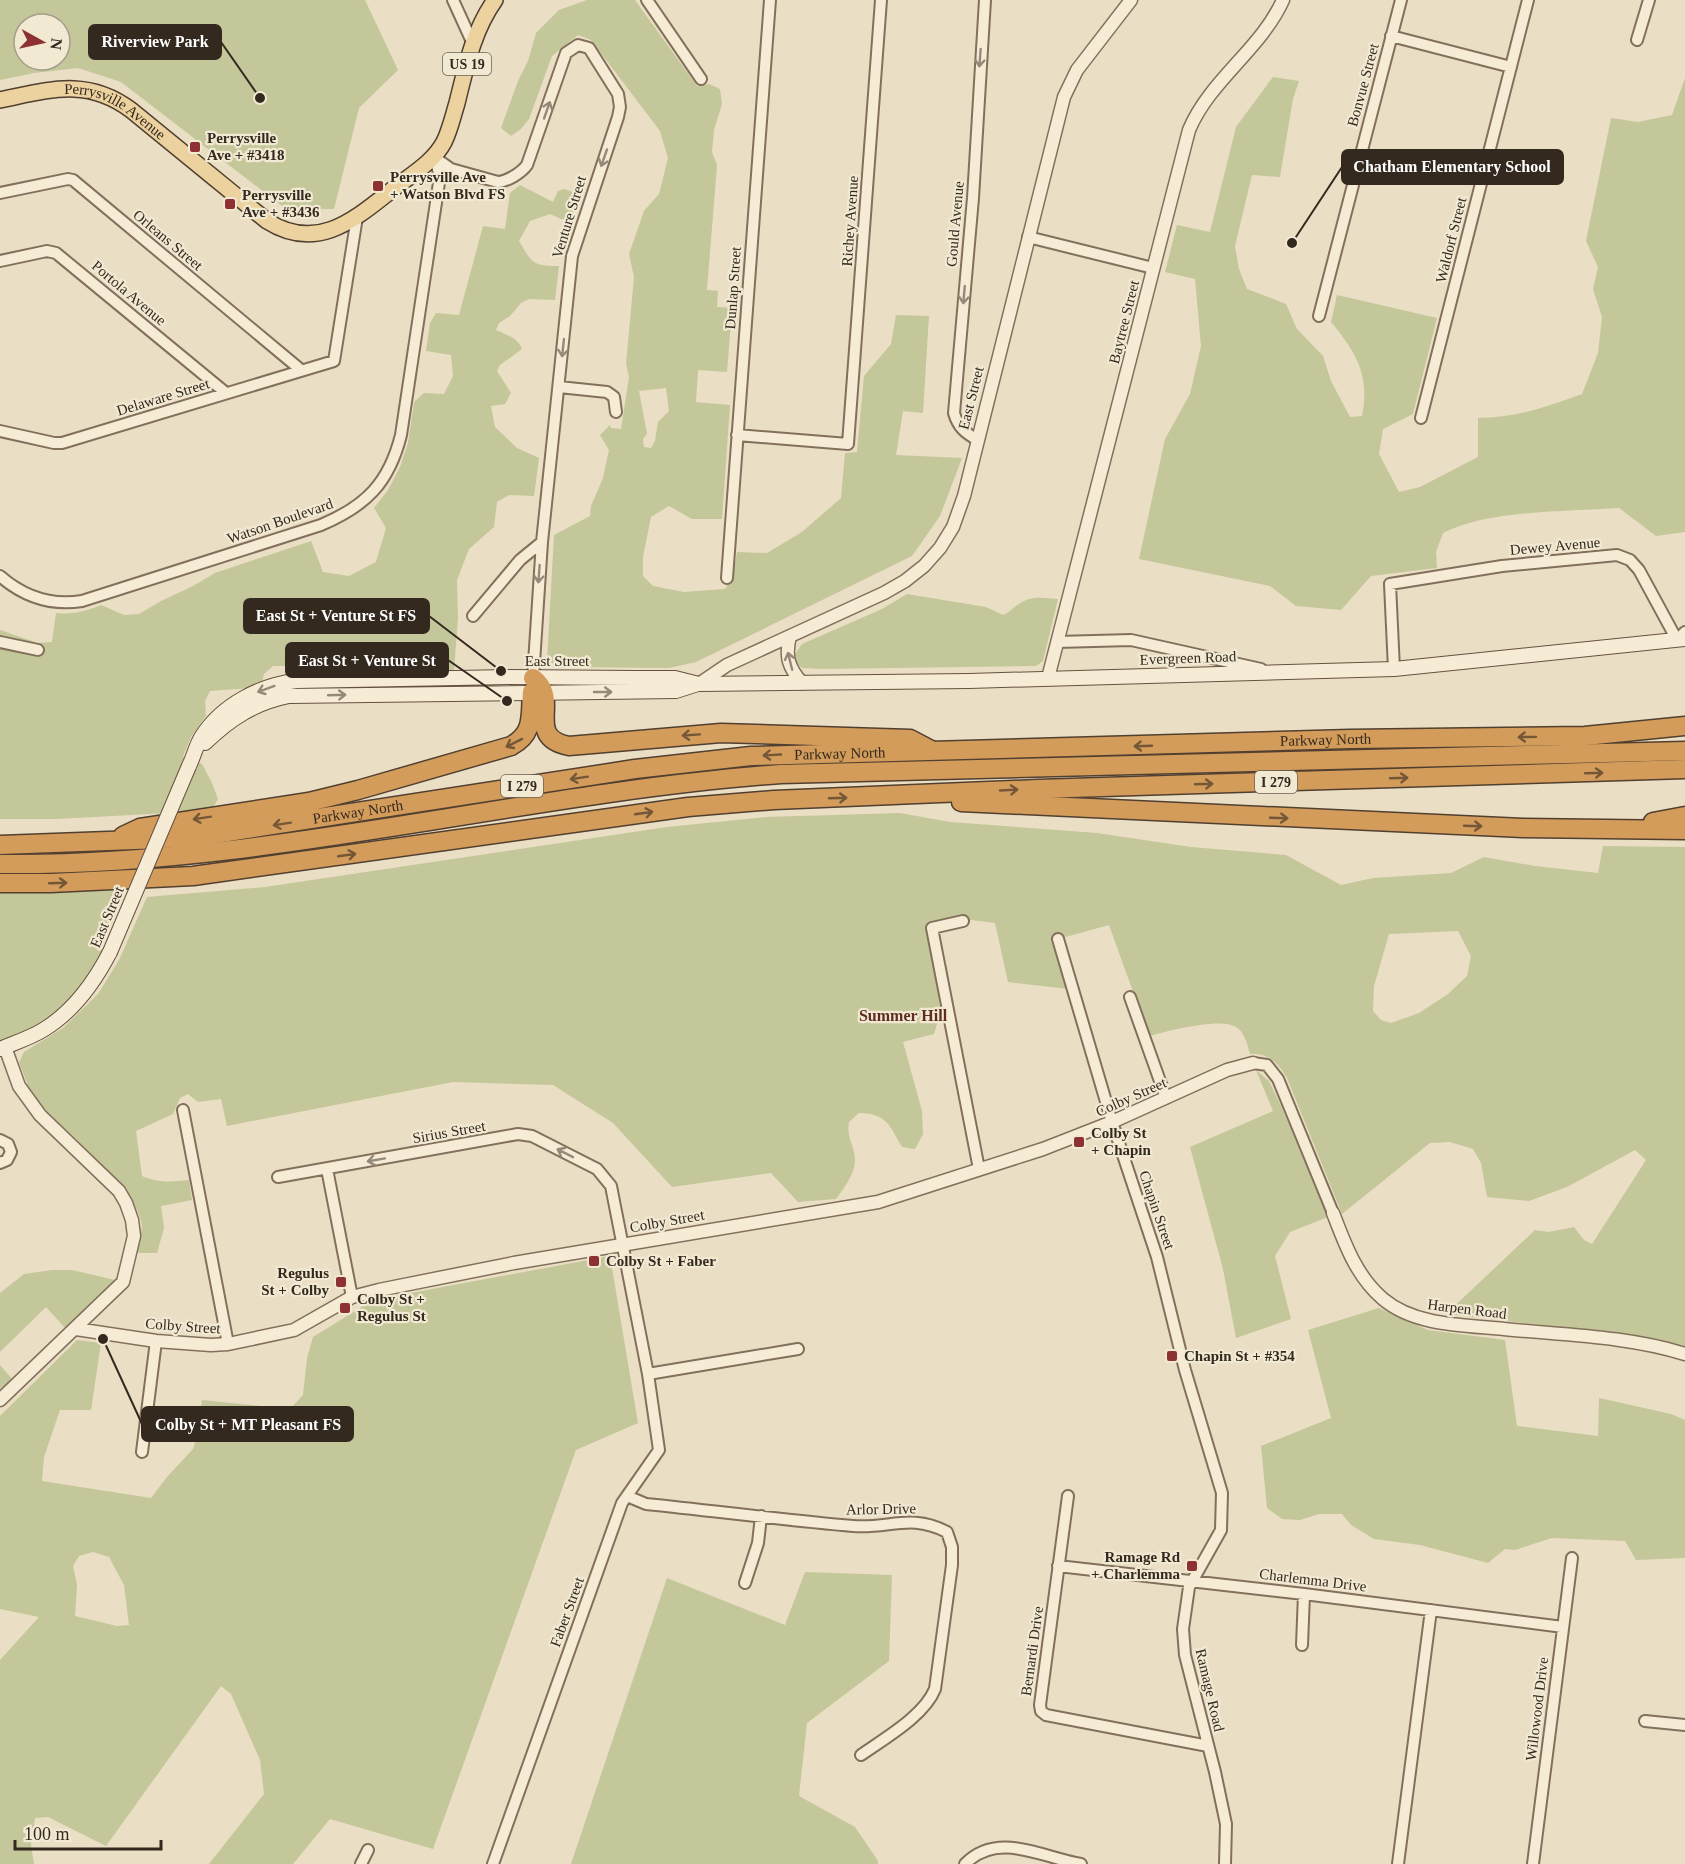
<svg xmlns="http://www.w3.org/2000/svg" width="1685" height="1864" viewBox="0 0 1685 1864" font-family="Georgia,serif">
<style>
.green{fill:#c3c799;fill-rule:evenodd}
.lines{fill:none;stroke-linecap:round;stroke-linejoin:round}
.minor-casing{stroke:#83705c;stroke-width:14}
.tertiary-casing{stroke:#83705c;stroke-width:15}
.secondary-casing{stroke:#65513f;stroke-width:16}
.primary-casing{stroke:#513f30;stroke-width:18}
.motorway-casing{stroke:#513f30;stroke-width:21}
.minor{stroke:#f6ecd6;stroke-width:10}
.tertiary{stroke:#f6ecd6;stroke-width:12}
.secondary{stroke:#f6ecd6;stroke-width:14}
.primary{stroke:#ebd29e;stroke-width:15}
.motorway{stroke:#d39c5b;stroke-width:18}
.secondary-bridge-casing{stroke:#65513f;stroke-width:16;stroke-linecap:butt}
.secondary-bridge{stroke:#f6ecd6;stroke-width:14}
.oneway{stroke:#958a7a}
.oneway2{stroke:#745737}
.poi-dot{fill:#8d3133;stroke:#f2e9d3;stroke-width:2}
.labels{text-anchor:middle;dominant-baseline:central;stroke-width:4.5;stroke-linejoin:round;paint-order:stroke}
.shield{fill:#f2e9d3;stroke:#6d6355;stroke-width:1.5}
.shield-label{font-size:14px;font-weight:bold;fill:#34291f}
.street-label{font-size:15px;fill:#34291f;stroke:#f2e9d3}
.poi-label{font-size:15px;font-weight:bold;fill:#34291f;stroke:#f2e9d3;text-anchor:start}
.neighbourhood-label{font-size:16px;font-weight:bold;fill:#5d2d21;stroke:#f2e9d3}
.leader{fill:none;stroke:#34291f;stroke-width:2}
.callout-dot{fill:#34291f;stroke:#f2e9d3;stroke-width:2}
.callout{fill:#34291f;stroke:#34291f;stroke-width:2}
.callout-label{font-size:16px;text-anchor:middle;font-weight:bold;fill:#fff}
</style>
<rect width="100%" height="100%" fill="#eadec4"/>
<path class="green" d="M0,0H365L398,70L359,108L334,209H286L121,82L78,68L34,73L0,80ZM24,24H60V60H24Z
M587,0H635L697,86L709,84L720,89L722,104L714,130L712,152L717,165L707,290L718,291L717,307L732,308L727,372L698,370L696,402L730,405L722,519H692L669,506L651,517L643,557V576L653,586L684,592L725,589L733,576L737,552L767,553L802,532L841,498L845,453L857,452L864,376L891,344L896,315L929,316L923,413L903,411L896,455L962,458L940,516L912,556L696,662L669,668L561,667L547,661L554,535L590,516L591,506L603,478L609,450L600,435L610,425L611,428L621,429L629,377L626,364L634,277L629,254L644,211L659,194L668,158L660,131L591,40L578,35L552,56L529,119L521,129L511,136L501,128L518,81L528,61L536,33L559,10ZM666,388L669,411L658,422L655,441L651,448L644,447L643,439L647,434L639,391Z
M1273,77L1299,81L1293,99L1280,177L1252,175L1235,246L1239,269L1247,289L1286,304L1297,329L1323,356L1331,381L1350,417L1362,416C1370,376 1357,353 1331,322L1337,295L1437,318L1413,414L1383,429L1379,454L1399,492L1420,487L1478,457V418C1515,418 1547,407 1582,394L1598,353L1602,317L1593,289L1598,267L1586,241L1611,118L1638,122L1672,115L1685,78V532L1656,536L1619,508C1567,512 1489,509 1443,533L1436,552L1437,568L1371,576L1341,610L1296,606L1270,586L1139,559L1165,439L1190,394L1201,346L1195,279L1165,272L1177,225L1210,232L1236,127Z
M520,185L553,202L558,191L564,189L576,193L577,201L571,219H561L550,214L530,221L519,241C532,263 532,266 559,266L555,300L529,299L521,303L510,316L499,323L496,330C507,335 518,338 522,349L500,365L497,371L511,393L505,404L491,406L495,427L517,448L539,458L534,496L509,495L497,502L494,527L469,549L457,580L458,618L454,671L324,673L297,666H273L264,674L262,683L251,688L210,691L205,701L206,716L191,737L183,756L202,764L212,783L218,799L214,806L207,811L56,819H0V630L38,643L52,642L56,613C73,615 86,611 101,605L124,615L139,614L161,601L193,586L215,573L311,541L323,572L349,576L376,562L386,528L374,508L388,490L400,467L408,443L414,402L424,393L444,394L453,376L451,355L426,351L430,323L436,313L459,315L483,226L505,229L510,193Z
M907,594L986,607L1003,615C1011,612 1012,608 1019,604C1031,595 1044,598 1058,599L1043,661L1036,666L821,669L802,668L796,662L795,654L802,644L882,609Z
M900,813L950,822L1097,833L1191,847L1286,855L1341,885L1373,878L1451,873L1484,857L1535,866L1598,873L1603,846L1685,847V1348L1638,1336L1446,1314L1535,1230L1549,1232L1574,1227L1584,1240L1592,1244L1646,1160L1635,1150L1567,1187L1529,1201L1487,1197L1481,1163L1473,1149L1450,1142L1430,1143L1342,1214L1287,1078C1277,1062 1269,1053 1250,1054C1247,1044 1245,1031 1234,1026C1218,1018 1167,1031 1149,1036L1109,925L1051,941L1068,989L1008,982L995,923L964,919L928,933L942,1020L938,1021L934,1034L903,1042L922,1111L923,1134L915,1149L902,1147C889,1125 888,1114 859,1113L849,1122C846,1138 855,1146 855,1160C855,1174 844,1188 836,1199L798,1202L771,1173L672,1187L613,1123L553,1085L453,1082L227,1126L221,1099L198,1102L188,1094L180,1098L173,1114L136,1131L142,1176C158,1183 172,1182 189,1180L192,1200L161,1206L164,1228L157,1253H137C138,1245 142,1233 142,1225C138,1190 63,1129 37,1101L30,1091L19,1062L24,1052L63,1028L98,994L119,960L147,897L265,887L667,827L766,817ZM1458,931L1471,956L1467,976L1448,994L1419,1013L1391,1023L1381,1020L1373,1011L1374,986L1389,934Z
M126,880L99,948L110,952L70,1010L0,1049V883Z
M1256,1070L1269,1081L1281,1106L1328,1217L1290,1232L1275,1256L1291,1319L1236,1338L1223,1269L1190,1147L1273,1111Z
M610,1256L638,1423L576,1450L433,1849L330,1819L293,1864H209L264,1794L260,1760L231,1694L221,1686L106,1846L48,1817L35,1818L31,1845L34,1864H0V1660L39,1617L0,1609V1416L77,1340L101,1343L91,1410H60L44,1457L42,1481L151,1498L167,1477L193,1449L198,1434L202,1400L290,1409L303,1395L307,1358L313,1337L373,1300ZM93,1552L109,1557L124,1585L129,1625L117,1626L75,1616L77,1585L73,1566L79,1556Z
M52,1270H72L115,1280L65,1328L46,1307L0,1352V1293L24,1274Z
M1379,1308L1428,1330L1505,1340L1517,1426L1598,1436L1599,1398L1671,1414L1685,1420V1558L1636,1560L1625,1541L1552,1538L1515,1550L1505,1549L1488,1563L1420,1545L1374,1539L1351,1525L1342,1514H1319L1300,1520L1282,1519L1267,1508L1261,1446L1331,1418L1308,1330Z
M0,1365L12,1379L0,1389Z
M805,1572L892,1575L889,1661L807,1723L799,1796L855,1827L878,1861V1864H571L667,1578L785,1625Z"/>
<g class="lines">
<defs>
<path id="minor" d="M453,0L473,44
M647,0L701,79
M1391,36L1511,67
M1637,40L1649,0
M434,157L451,169L498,182C508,181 521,173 527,165L566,53L578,45L589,48L618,94L620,107L618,117L572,256L542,542L533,678
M0,193L68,179L73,180L301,370
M1028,237L1153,268
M0,261L47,251L56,253L226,393
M1319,316L1401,0
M559,387L607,392L614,397L616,412
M1421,418L1528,0
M0,431L54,443H62L334,361L357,217
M737,435L848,444L881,0
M978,440C965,433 958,427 954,413L973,198L985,0
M0,576C24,597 50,606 82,601L321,525C366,506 389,483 401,435L440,176L435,159
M727,578L770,0
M473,616L520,560L542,542
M0,642L38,650
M1057,642L1131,640L1261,669
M1394,669L1390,584L1502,566L1617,555L1630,560L1639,570L1677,640L1685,632
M963,921L932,928L979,1169
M1058,939L1112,1122L1157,1257L1185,1370L1222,1493L1221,1530L1189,1587L1183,1629L1185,1655L1215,1772L1226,1824L1225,1864
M1130,997L1166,1098
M1253,1063L1267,1065L1278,1079L1333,1213
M183,1110L228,1344
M0,1140L8,1144L11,1152L7,1160L0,1163
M327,1169L352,1297
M278,1177L518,1134L532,1136L597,1169L611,1186L648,1374L659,1450L622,1503L493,1864
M648,1374L798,1349
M142,1452L156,1341
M627,1496L646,1504C715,1511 784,1520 853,1526C890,1529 910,1513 947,1532L952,1547V1565L935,1689C924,1716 885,1738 861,1755
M1068,1496L1040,1705L1041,1711L1046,1715L1208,1746
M1058,1566L1304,1594L1563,1627
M745,1583L758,1543L761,1516
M1302,1645L1304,1594
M1645,1721L1685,1725
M361,1864L368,1850
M965,1864C998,1830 1043,1858 1081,1864
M1398,1864L1431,1610
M1533,1864L1572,1558"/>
<path id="tertiary" d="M790,636C785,656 788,667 802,683
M1048,678L1189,130C1210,80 1261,49 1283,0
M699,684L727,665L884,593L905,581L924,566L940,548L953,527L964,496L1064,97L1077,70L1131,0
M1333,1213C1345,1244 1356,1276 1383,1299C1415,1326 1464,1325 1504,1329C1564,1335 1627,1336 1685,1354
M76,1329L156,1341L211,1345L228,1344L294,1330L352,1297L379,1290L514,1263L878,1202L1043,1149L1112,1122L1227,1070L1253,1063
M0,1400L123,1282L134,1236L132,1220L126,1203L119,1191L40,1115L19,1086L5,1047"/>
<path id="secondary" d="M205,743C230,719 254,703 289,696L676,691L698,684
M189,766C194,756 196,745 202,736C222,705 260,685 296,681L509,677L634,678H675L699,684L969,681L1394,669L1685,639
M0,1049C14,1043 30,1038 43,1030C73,1012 94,983 110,952"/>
<g id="primary">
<path id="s1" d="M0,100C49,90 87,77 131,110L267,221C319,254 357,217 397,186C414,173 434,161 444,142C450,130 453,116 457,103C466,67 473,31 495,0"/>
</g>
<g id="motorway">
<path d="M533,678C562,699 523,737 569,746L721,733L910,739L931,750"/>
<path d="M961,802L1523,828L1685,830"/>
<path d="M1653,822L1685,816"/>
<path d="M123,836L140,828L309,802L358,790L511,746C535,733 530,715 532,692"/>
<path id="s2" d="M0,845L189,838L635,769L751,756L1350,739L1585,736L1685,726"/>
<path d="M0,864C263,867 519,793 781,774L1685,751"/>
<path d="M0,883H51L193,876L688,807L774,800L1038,789L1685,769"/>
</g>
</defs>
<use href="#minor" class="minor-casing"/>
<use href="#tertiary" class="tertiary-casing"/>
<use href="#secondary" class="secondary-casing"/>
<use href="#primary" class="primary-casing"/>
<use href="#motorway" class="motorway-casing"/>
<use href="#minor" class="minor"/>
<use href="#tertiary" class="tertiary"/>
<use href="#secondary" class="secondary"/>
<use href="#primary" class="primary"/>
<use href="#motorway" class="motorway"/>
<defs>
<path id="secondary-bridge" d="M110,952L189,766"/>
</defs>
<use href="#secondary-bridge" class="secondary-bridge-casing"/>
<use href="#secondary-bridge" class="secondary-bridge"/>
</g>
<defs><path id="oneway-shaft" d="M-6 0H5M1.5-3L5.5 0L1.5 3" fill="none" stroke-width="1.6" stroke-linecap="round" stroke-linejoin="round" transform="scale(1.5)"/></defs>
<g class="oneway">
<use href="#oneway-shaft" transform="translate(980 58) rotate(94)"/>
<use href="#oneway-shaft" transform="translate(547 110) rotate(-71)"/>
<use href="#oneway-shaft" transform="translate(604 158) rotate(109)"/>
<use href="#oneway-shaft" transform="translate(964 295) rotate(95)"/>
<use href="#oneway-shaft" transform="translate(563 348) rotate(96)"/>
<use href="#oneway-shaft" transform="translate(539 574) rotate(94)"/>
<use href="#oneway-shaft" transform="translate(790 661) rotate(-104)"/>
<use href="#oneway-shaft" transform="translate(266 689) rotate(160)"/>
<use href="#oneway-shaft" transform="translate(603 692)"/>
<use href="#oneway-shaft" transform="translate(337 695) rotate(-2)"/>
<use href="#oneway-shaft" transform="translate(565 1153) rotate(-153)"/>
<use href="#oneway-shaft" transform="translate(376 1160) rotate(170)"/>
</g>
<g class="oneway2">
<use href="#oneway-shaft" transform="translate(691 735) rotate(176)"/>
<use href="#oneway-shaft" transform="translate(1527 737) rotate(179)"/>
<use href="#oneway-shaft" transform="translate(514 743) rotate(153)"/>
<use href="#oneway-shaft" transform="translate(1143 746) rotate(178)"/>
<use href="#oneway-shaft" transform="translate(772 755) rotate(177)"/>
<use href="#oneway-shaft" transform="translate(1594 773) rotate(-2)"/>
<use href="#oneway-shaft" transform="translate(579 778) rotate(171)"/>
<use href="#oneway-shaft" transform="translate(1399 778) rotate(-2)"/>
<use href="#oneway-shaft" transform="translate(1204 784) rotate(-2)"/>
<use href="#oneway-shaft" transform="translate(1009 790) rotate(-3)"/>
<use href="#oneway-shaft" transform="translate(838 798) rotate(-2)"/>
<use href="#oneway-shaft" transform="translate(644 813) rotate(-8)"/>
<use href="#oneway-shaft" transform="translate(202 818) rotate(171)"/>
<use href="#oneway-shaft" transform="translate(1279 818) rotate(2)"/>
<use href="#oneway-shaft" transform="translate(282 824) rotate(171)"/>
<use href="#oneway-shaft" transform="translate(1473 826) rotate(2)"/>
<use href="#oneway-shaft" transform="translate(347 855) rotate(-8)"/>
<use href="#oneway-shaft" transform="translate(58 883) rotate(-2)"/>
</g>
<g class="poi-dot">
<rect x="189" y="141" width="12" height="12" rx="3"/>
<rect x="372" y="180" width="12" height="12" rx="3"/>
<rect x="224" y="198" width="12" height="12" rx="3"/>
<rect x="1073" y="1136" width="12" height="12" rx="3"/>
<rect x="588" y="1255" width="12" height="12" rx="3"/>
<rect x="335" y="1276" width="12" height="12" rx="3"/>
<rect x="339" y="1302" width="12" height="12" rx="3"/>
<rect x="1166" y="1350" width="12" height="12" rx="3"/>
<rect x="1186" y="1560" width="12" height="12" rx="3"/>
</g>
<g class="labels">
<g class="shield">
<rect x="443" y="53" width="48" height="22" rx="4.5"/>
<rect x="1255" y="771" width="42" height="22" rx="4.5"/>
<rect x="501" y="775" width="42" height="22" rx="4.5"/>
</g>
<g class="shield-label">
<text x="467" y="64">US 19</text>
<text x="1276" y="782">I 279</text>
<text x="522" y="786">I 279</text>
</g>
<g class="street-label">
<text transform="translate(1363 85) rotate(-75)">Bonvue Street</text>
<text stroke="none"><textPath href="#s1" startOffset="122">Perrysville Avenue</textPath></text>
<text transform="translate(569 217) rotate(-73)">Venture Street</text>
<text transform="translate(850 221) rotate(-86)">Richey Avenue</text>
<text transform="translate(955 224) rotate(-85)">Gould Avenue</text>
<text transform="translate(168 240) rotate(40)">Orleans Street</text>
<text transform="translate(1451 240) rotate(-76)">Waldorf Street</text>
<text transform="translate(733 288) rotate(-86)">Dunlap Street</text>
<text transform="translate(129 293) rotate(40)">Portola Avenue</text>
<text transform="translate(1124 322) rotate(-76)">Baytree Street</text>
<text transform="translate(163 397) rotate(-17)">Delaware Street</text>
<text transform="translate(971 398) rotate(-76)">East Street</text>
<text transform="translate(280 521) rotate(-19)">Watson Boulevard</text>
<text transform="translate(1555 546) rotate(-5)">Dewey Avenue</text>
<text transform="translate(1188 658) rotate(-2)">Evergreen Road</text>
<text x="557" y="661">East Street</text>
<text stroke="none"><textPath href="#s2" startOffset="1332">Parkway North</textPath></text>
<text stroke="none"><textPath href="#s2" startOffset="846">Parkway North</textPath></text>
<text stroke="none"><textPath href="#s2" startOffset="360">Parkway North</textPath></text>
<text transform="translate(107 917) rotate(-67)">East Street</text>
<text transform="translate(1131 1097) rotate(-24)">Colby Street</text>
<text transform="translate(449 1132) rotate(-10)">Sirius Street</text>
<text transform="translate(1157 1210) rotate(71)">Chapin Street</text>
<text transform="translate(667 1221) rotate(-10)">Colby Street</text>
<text transform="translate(1467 1309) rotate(7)">Harpen Road</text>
<text transform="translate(183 1326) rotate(4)">Colby Street</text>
<text transform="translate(881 1509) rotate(-1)">Arlor Drive</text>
<text transform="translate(1313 1580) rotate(7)">Charlemma Drive</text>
<text transform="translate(567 1612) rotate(-70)">Faber Street</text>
<text transform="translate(1032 1651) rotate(-82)">Bernardi Drive</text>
<text transform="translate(1210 1690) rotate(77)">Ramage Road</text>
<text transform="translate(1537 1709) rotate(-83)">Willowood Drive</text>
</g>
<g class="poi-label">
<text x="207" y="138">Perrysville<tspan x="207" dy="17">Ave + #3418</tspan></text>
<text x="390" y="177">Perrysville Ave<tspan x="390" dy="17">+ Watson Blvd FS</tspan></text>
<text x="242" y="195">Perrysville<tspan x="242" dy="17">Ave + #3436</tspan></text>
<text x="1091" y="1133">Colby St<tspan x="1091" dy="17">+ Chapin</tspan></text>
<text x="606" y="1261">Colby St + Faber</text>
<text x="329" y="1273" text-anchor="end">Regulus<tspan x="329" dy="17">St + Colby</tspan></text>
<text x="357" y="1299">Colby St +<tspan x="357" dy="17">Regulus St</tspan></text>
<text x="1184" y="1356">Chapin St + #354</text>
<text x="1180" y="1557" text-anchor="end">Ramage Rd<tspan x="1180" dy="17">+ Charlemma</tspan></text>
</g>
<g class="neighbourhood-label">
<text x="903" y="1015">Summer Hill</text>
</g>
</g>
<path class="leader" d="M260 98L221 42M1292 243L1342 167M501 671L429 616M507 701L448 660M103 1339L142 1424"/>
<g class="callout-dot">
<circle cx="260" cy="98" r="6"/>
<circle cx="1292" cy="243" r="6"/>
<circle cx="501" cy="671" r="6"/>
<circle cx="507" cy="701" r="6"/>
<circle cx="103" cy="1339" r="6"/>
</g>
<g class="callout">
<rect x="89" y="25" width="132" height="34" rx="6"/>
<rect x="1342" y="150" width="221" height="34" rx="6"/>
<rect x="244" y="599" width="185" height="34" rx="6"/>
<rect x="286" y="643" width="162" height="34" rx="6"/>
<rect x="142" y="1407" width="211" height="34" rx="6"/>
</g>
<g class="callout-label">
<text x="155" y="47">Riverview Park</text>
<text x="1452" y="172">Chatham Elementary School</text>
<text x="336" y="621">East St + Venture St FS</text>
<text x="367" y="666">East St + Venture St</text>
<text x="248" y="1430">Colby St + MT Pleasant FS</text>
</g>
<g transform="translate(42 42) rotate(98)"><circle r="28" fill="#f2e9d3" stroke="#a69c8b" stroke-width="1.5"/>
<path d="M0-4.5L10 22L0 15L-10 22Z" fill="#8d3133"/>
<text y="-9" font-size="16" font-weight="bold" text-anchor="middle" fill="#34291f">N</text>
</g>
<path d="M15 1840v9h146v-9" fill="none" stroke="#34291f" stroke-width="3"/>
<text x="24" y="1840" font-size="18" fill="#34291f" stroke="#f2e9d3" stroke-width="4.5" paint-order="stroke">100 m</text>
</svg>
